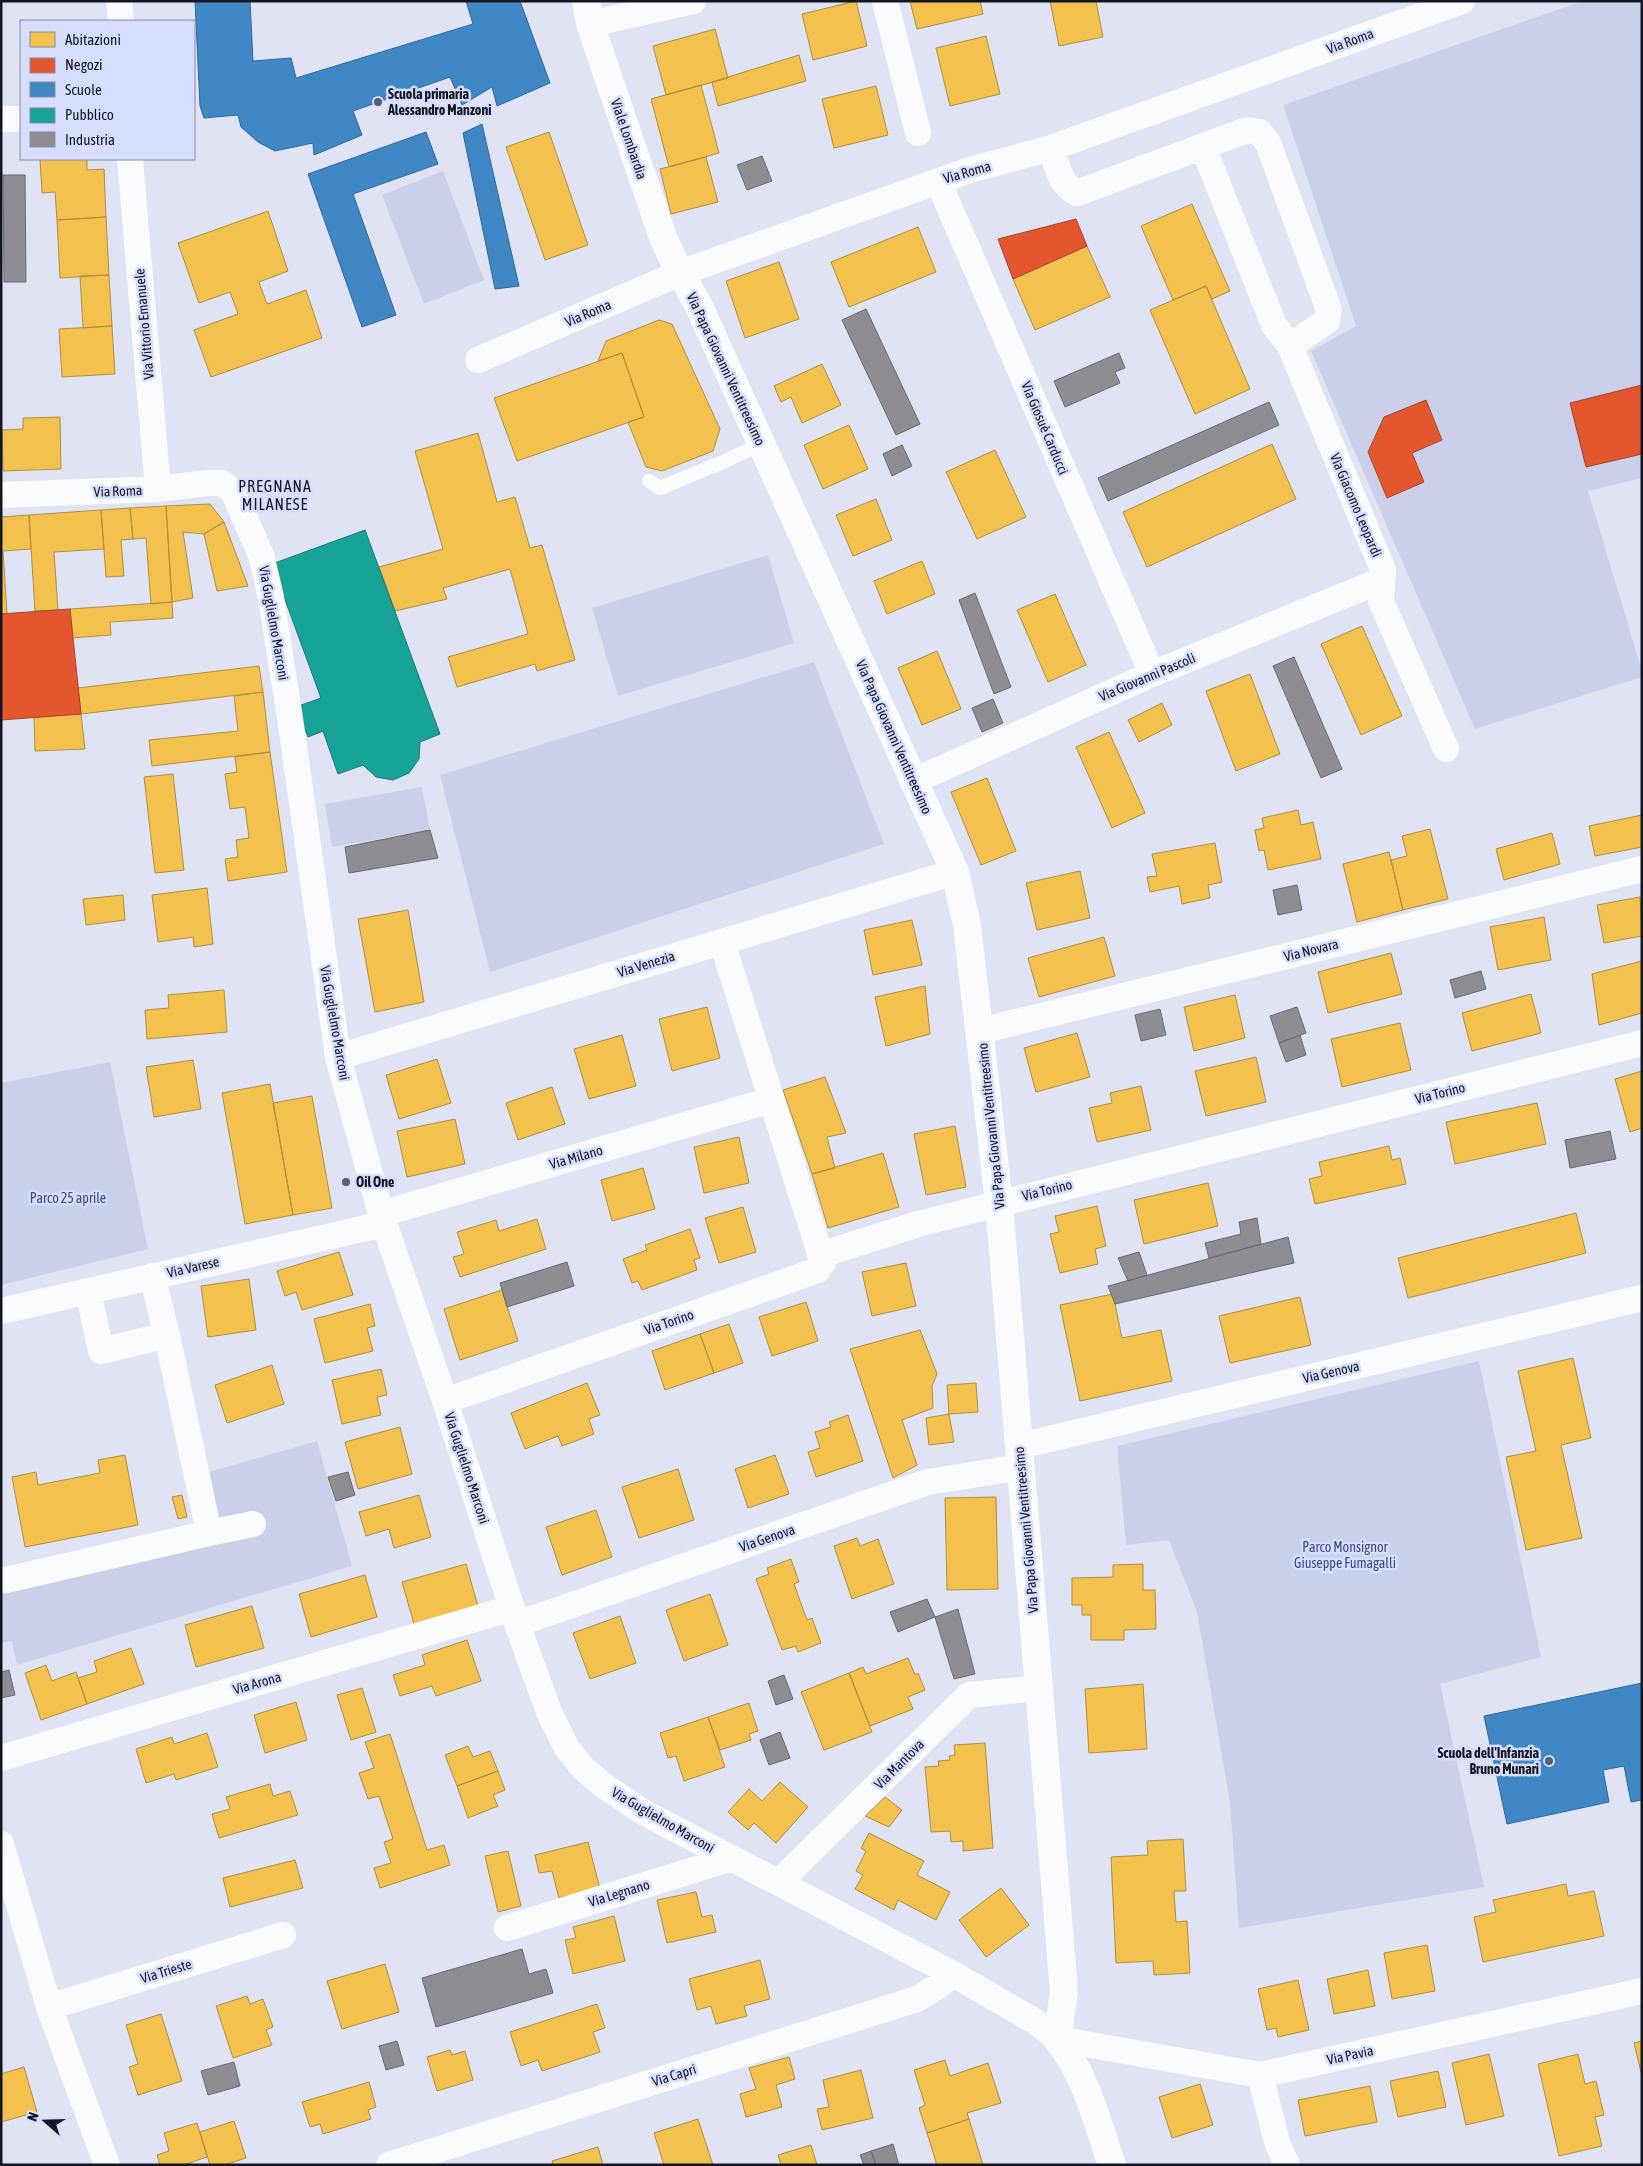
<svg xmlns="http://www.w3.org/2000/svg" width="1643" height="2166" viewBox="0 0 1643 2166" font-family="'Asap Condensed',sans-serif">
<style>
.green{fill:#cad0e9}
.homes{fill:#f2c14e;stroke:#af8e40}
.shops{fill:#e4572e;stroke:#a6442a}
.schools{fill:#3f88c5;stroke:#326694}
.public{fill:#17a398;stroke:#167974}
.industry{fill:#8d8d92;stroke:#696970}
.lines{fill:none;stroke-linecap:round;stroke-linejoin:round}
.lane{stroke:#fafbfd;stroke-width:14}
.street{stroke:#fafbfd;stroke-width:26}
.secondary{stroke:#fafbfd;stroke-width:28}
.poi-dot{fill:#5b5e6b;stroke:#d6ddfd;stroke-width:2}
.labels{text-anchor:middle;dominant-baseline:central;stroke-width:5;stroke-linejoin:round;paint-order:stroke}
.street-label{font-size:14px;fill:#141621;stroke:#d6ddfd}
.poi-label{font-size:14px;font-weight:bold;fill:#141621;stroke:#d6ddfd;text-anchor:start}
.park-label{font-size:14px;fill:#41497e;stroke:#d6ddfd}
.quarter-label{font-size:16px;letter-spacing:1px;fill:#141621;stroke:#d6ddfd}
</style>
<rect width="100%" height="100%" fill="#dfe3f4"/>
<path class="green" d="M1583,1H1642V478L1588,491L1642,671V677L1475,729L1311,351L1356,326L1283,105Z
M443,171L484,280L424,304L382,195Z
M768,555L794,643L618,696L592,608Z
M814,662L884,844L490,972L440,775Z
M422,787L430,830L332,847L325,804Z
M110,1062L148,1249L1,1285V1083Z
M1479,1361L1541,1657L1440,1684L1484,1887L1239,1928L1230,1802L1197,1612L1169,1540L1126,1545L1117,1446Z
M317,1441L352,1566L17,1665L12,1641L1,1643V1593L262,1529L217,1521L206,1473Z"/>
<path class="homes" d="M856,1L867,46L813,60L802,14Z
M910,1H980L983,14L917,29Z
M1050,1H1096L1103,37L1059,46Z
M715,29L728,78L666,95L653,46Z
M986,36L1000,94L950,106L936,48Z
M799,55L806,81L718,106L712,82Z
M701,85L719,153L669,167L651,99Z
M876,86L888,135L834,148L822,99Z
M549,132L588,245L545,260L506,147Z
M706,157L718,202L671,214L660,169Z
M40,159H87V170L104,169L106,217L57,220L55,192L42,193Z
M1192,204L1230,291L1212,299L1206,286L1173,300L1141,226Z
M268,211L288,271L259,282L267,304L306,290L322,338L211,377L194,330L238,314L230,292L199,303L178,243Z
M106,217L109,275L60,278L57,220Z
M918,227L936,272L849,307L831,262Z
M1087,246L1110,297L1035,330L1013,279Z
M779,262L799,319L745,338L726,281Z
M109,275L112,326L83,328L80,276Z
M1206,286L1250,389L1195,414L1150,310Z
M659,320L672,324L720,429L713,451L662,471L646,467L628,422L644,417L622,353L598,361L606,341Z
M112,326L115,374L62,377L59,329Z
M622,353L644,417L517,461L494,398Z
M822,364L841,405L802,423L791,397L781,402L774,386Z
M60,417L61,469L3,471L2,430L23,429V418Z
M849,425L868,469L823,489L804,445Z
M478,433L497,502L515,497L530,548L542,545L575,660L537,671L535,664L457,687L448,657L528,634L510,569L443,588L447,599L395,611L379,567L443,549L415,451Z
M1272,444L1296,499L1147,567L1123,512Z
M995,450L1026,517L977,539L946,472Z
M876,499L892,540L853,556L836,515Z
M210,504L224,522L204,534L183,532L193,598L172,602L166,506Z
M166,506L172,602L151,604L146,538L133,539L130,508Z
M130,508L133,539L121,540L124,576L106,577L101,510Z
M101,510L104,549L54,552L58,610L35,611L29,515Z
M29,515L31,549L3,551L7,613L1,614V517Z
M224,522L248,586L217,591L204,534Z
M922,561L935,594L887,614L874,581Z
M1055,594L1086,665L1048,682L1017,610Z
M172,602L173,618L110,622L111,635L72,638L70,609Z
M1362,626L1402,716L1361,735L1321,644Z
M937,651L961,709L922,725L898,668Z
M259,666L263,692L81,714L78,688Z
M1250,674L1280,754L1236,771L1206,691Z
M263,692L270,752L152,766L149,740L238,731L234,696Z
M1162,703L1172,725L1139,742L1128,720Z
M81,714L85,749L35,751L34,717Z
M1109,732L1145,813L1112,828L1076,747Z
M270,752L287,872L228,881L225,859L238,857L236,840L249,838L245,807L230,809L225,774L237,772L235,757Z
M173,774L184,870L155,873L144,777Z
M987,778L1016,851L981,865L951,792Z
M1298,810L1301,825L1313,822L1321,859L1268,870L1264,850L1259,851L1255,830L1264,828L1262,818Z
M1642,815V847L1595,856L1589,826Z
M1430,829L1448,899L1403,910L1391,860L1407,856L1402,836Z
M1552,833L1560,864L1504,880L1496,849Z
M1215,843L1222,882L1208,885L1210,898L1182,904L1179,886L1150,892L1147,877L1157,876L1152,854Z
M1389,852L1403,910L1357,922L1343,864Z
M1080,871L1090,918L1037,930L1026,883Z
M207,888L213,944L194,947L193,937L158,942L152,895Z
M123,895L125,920L86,925L83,899Z
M1640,897L1642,936L1604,943L1597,905Z
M408,910L424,1002L375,1012L358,919Z
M1544,917L1551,960L1498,970L1490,927Z
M912,920L922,965L873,975L864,930Z
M1104,937L1115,976L1039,997L1028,958Z
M1391,953L1402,994L1328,1013L1318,972Z
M1642,961V1013L1599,1025L1592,974Z
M925,986L930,1034L886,1046L875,997Z
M224,990L227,1032L147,1039L145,1010L169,1008L168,995Z
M1531,994L1541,1033L1472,1051L1462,1013Z
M1235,995L1245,1038L1194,1051L1184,1007Z
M707,1007L720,1058L672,1071L659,1019Z
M1400,1023L1411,1070L1342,1087L1331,1039Z
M1077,1033L1090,1077L1036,1092L1024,1048Z
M622,1035L636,1086L589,1099L574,1049Z
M1256,1057L1266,1102L1206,1116L1195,1071Z
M437,1059L451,1103L399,1119L386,1075Z
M193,1060L201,1109L154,1117L146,1067Z
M1642,1071V1128L1630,1132L1615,1079Z
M825,1077L846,1133L827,1137L835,1168L812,1174L783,1090Z
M270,1084L293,1215L245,1224L222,1093Z
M1141,1086L1151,1130L1097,1142L1089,1108L1112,1103L1110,1093Z
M552,1087L565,1124L518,1140L506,1103Z
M312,1096L332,1208L293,1215L273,1103Z
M1537,1103L1546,1144L1455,1164L1446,1122Z
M455,1119L465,1164L407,1177L397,1131Z
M955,1126L966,1187L926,1195L914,1134Z
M739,1137L749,1183L704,1193L694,1147Z
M1389,1146L1392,1160L1400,1158L1406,1184L1315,1204L1309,1179L1322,1176L1319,1162Z
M883,1153L899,1207L828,1228L812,1174Z
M643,1168L655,1209L612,1221L601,1180Z
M1208,1183L1218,1226L1144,1244L1134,1200Z
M1097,1206L1106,1246L1095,1249L1098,1264L1060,1273L1050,1234L1059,1232L1055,1216Z
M743,1207L756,1252L719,1263L705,1218Z
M1576,1213L1586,1253L1408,1298L1398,1258Z
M537,1219L546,1249L460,1277L453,1257L464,1254L457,1232L496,1220L499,1231Z
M690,1229L700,1258L694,1260L697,1270L642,1290L638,1281L632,1283L623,1259L647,1250L645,1245Z
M339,1252L353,1295L302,1310L296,1292L285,1296L277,1271Z
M906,1263L916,1306L872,1316L862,1272Z
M249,1279L256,1330L208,1337L201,1286Z
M502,1290L518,1341L460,1360L444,1309Z
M1113,1294L1122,1338L1161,1330L1172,1381L1080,1401L1060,1305Z
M1300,1297L1311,1345L1230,1363L1219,1316Z
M806,1302L818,1341L772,1356L759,1317Z
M370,1304L375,1326L367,1328L373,1351L325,1363L314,1319Z
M729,1324L743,1363L714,1373L700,1334Z
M920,1330L937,1374L932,1386L933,1408L902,1420L917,1465L893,1478L850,1349Z
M700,1334L714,1373L665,1390L652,1351Z
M1573,1358L1591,1438L1561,1445L1582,1538L1526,1550L1506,1457L1536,1451L1518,1371Z
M272,1365L284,1404L227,1423L215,1385Z
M381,1369L387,1395L377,1397L381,1415L342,1424L332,1380Z
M587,1383L600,1415L589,1419L594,1434L562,1446L558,1436L525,1449L511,1413Z
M976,1383L978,1412L949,1414L947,1385Z
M949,1414L954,1442L929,1445L926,1418Z
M848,1415L863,1461L816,1477L808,1452L820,1448L815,1432L831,1427L829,1422Z
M400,1427L412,1474L358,1489L345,1442Z
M125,1455L138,1525L25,1547L12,1477L36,1472L38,1485L100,1473L98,1460Z
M775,1455L789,1494L748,1508L735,1469Z
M678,1469L694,1520L639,1538L622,1487Z
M182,1495L187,1517L178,1519L172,1497Z
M419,1495L431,1537L394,1548L389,1529L366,1536L359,1512Z
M996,1497L998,1589L947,1590L945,1498Z
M596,1510L612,1557L562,1575L546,1527Z
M857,1538L860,1546L878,1539L894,1584L852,1599L834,1546Z
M791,1559L799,1582L794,1584L807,1620L812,1618L821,1643L798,1652L796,1646L782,1650L756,1579L769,1574L767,1568Z
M466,1564L478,1606L414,1624L402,1582Z
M1143,1564V1590H1155L1156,1629L1124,1630V1640H1091V1615H1082V1605H1072V1578L1113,1577V1565Z
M365,1575L377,1617L311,1637L299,1594Z
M710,1594L728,1645L684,1661L666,1610Z
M252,1606L264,1648L196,1667L185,1625Z
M620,1616L636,1663L590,1679L573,1633Z
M467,1640L481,1681L436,1696L432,1686L400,1696L393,1675L425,1665L422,1655Z
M131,1648L144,1684L87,1704L78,1678L97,1672L94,1661Z
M908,1658L915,1675L918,1673L925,1690L908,1697L913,1709L870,1726L849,1673L863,1667L866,1674Z
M46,1665L52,1681L76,1672L87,1704L41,1720L25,1673Z
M849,1673L872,1732L824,1750L801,1692Z
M1143,1684L1147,1749L1089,1753L1085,1689Z
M362,1688L376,1732L351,1740L337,1695Z
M296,1702L307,1740L265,1753L254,1715Z
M749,1703L758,1731L749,1734L751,1740L720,1750L708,1717Z
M708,1717L725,1767L684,1781L676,1756L668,1758L660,1733Z
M207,1733L218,1767L176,1780L174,1774L146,1783L136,1749L172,1737L174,1744Z
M390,1734L427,1850L444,1845L450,1865L380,1888L374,1868L391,1863L384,1842L393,1839L379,1796L368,1799L359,1773L374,1768L365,1742Z
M985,1743L993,1848L963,1851V1841L951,1842L950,1831L931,1832L925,1767L939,1766L938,1761L950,1760L949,1756L955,1755L954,1745Z
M468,1746L473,1757L490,1751L498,1771L457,1786L445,1755Z
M498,1771L505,1790L493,1795L498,1806L468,1818L457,1786Z
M780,1782L808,1807L776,1843L754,1823L748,1830L728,1812L749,1789L762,1801Z
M270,1784L273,1796L290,1791L298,1815L219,1838L212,1814L230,1809L226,1797Z
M885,1797L902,1810L889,1827L865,1816Z
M869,1833L924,1861L917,1875L950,1892L936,1920L898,1900L894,1910L855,1889L863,1875L856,1871L866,1851L861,1848Z
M1183,1839L1186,1891H1174L1176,1922L1187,1921L1190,1973L1154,1975L1153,1961L1116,1963L1111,1857L1148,1855L1147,1841Z
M588,1842L600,1889L559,1898L552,1871L539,1873L535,1855Z
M508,1851L521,1906L498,1912L485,1856Z
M295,1860L303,1888L230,1907L223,1878Z
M1566,1884L1568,1896L1594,1891L1604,1936L1483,1962L1474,1917L1496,1912L1493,1900Z
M1001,1888L1029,1925L986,1957L959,1920Z
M696,1892L702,1917L712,1915L716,1932L667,1943L657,1900Z
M614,1916L625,1961L573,1974L565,1940L576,1938L573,1927Z
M1427,1945L1435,1991L1392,1999L1384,1953Z
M760,1960L770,1999L744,2006L747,2016L716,2024L711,2006L697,2010L689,1979Z
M385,1964L399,2012L342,2029L327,1981Z
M1368,1970L1375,2006L1334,2014L1327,1979Z
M1298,1980L1309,2030L1278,2037L1276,2028L1267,2030L1258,1989Z
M247,1996L250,2004L263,1999L273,2027L266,2030L272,2045L233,2058L216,2006Z
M597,2004L605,2028L593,2032L600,2052L542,2071L538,2060L521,2066L510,2032Z
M161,2014L182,2081L138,2095L129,2067L138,2064L126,2025Z
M1642,2041V2076L1634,2043Z
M450,2050L452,2055L465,2051L473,2080L437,2091L427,2057Z
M1489,2054L1504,2116L1466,2125L1452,2063Z
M1578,2054L1585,2084L1596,2081L1604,2115L1595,2117L1602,2146L1559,2156L1538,2064Z
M789,2057L795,2079L776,2085L782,2107L746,2117L740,2094L756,2089L749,2068Z
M945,2060L950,2076L988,2063L1001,2103L967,2113L969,2119L927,2133L919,2108L925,2105L914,2070Z
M24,2067L37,2112L1,2122V2074Z
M861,2070L873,2118L822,2130L817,2109L829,2107L823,2080Z
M1438,2071L1446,2107L1398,2117L1390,2081Z
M369,2082L376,2107L368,2110L371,2119L323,2134L320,2124L310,2127L302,2102Z
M1200,2084L1213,2125L1172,2138L1159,2097Z
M1370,2086L1377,2122L1305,2136L1298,2100Z
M698,2119L713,2165H664L654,2133Z
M969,2119L983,2165H937L927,2133Z
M234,2121L246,2158L224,2165H210L200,2132Z
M197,2123L207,2157L183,2165H160L157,2155L169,2151L164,2133Z
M811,2145L817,2165H781L778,2155Z
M598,2147L603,2165H553L552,2161Z"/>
<path class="shops" d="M1076,219L1087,246L1013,279L998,239Z
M1642,385V454L1586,467L1570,403Z
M1426,400L1442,440L1412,453L1424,482L1387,498L1368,452L1384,417Z
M70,609L81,714L1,720V614Z"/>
<path class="schools" d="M195,1H250L253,61L291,58L296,78L473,24L466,1H520L550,83L497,106L492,87L462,105L450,77L353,111L362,135L314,155L313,143L275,151L258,142L241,127L238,115L204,118L200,106Z
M482,124L519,286L495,289L463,133Z
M426,132L438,164L353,194L396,315L362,327L308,174Z
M1642,1683V1800L1631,1802L1624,1766L1603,1770L1609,1802L1507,1824L1484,1716Z"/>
<path class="public" d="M365,530L440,734L420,742L419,759L409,773L393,780L376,777L363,765L338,774L323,731L308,737L296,707L321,698L272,564Z"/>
<path class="industry" d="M762,156L772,181L747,190L737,165Z
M3,175H25L26,282H4Z
M866,309L920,424L896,435L842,320Z
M1119,353L1125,368L1115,372L1120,383L1065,407L1054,381Z
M1269,402L1279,425L1108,501L1098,478Z
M902,445L912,466L892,476L883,454Z
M975,593L1011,687L994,694L959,600Z
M1294,657L1342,769L1321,778L1273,666Z
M993,699L1003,723L982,732L972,708Z
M430,830L438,858L349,873L345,847Z
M1297,885L1302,910L1278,915L1273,890Z
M1481,971L1486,989L1455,998L1450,980Z
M1297,1007L1306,1033L1279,1043L1270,1016Z
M1160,1009L1166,1035L1141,1041L1135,1015Z
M1300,1035L1306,1055L1286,1062L1279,1043Z
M1610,1131L1616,1159L1570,1168L1565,1140Z
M1257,1218L1261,1244L1209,1258L1205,1243L1241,1234L1239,1222Z
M1288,1237L1294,1263L1115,1304L1108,1286Z
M1139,1252L1147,1275L1128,1281L1118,1258Z
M567,1262L574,1286L507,1307L500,1283Z
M348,1472L355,1495L336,1501L328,1477Z
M927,1599L935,1617L898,1632L890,1612Z
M958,1609L975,1674L954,1679L935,1617Z
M9,1670L15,1695L1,1698V1672Z
M784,1675L793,1699L776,1705L768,1681Z
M780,1732L790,1758L769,1765L760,1740Z
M522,1949L529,1974L546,1969L553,1993L436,2027L422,1978Z
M397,2041L404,2065L386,2070L379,2046Z
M234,2062L240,2086L208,2095L201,2071Z
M893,2144L899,2165H876L871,2151Z
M871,2151L876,2165H864L860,2155Z"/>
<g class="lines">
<path class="lane" d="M649,481L660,488L723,462L761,444"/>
<path class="street" d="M119,1L121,21
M885,1L918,133
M590,24L693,1
M1,119H21
M1051,148C1057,165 1060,186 1077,193L1247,130L1260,132L1268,143L1329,310L1327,321L1290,346L1274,325L1207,157L1198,148
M130,159L158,489
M938,181L1152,674
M1290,346L1383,570L1381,601L1446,749
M478,360L680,273L970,170L1051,148L1462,1
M1,495L158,489L208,483H222L233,491L261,555L271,597L291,725L338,1057L381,1214L445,1401L517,1624L549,1712L567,1748L583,1768L604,1786L643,1812L953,1974L1036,2022L1057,2039L1260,2075L1642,1991
M914,781L1152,674L1382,580
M722,942L823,1263
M980,1031L1642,869
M338,1057L955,872
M381,1214L771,1100
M152,1276L167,1335
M1,1311L384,1224
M445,1401L818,1270L827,1254L833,1251L918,1224L1642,1043
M1020,1446L1642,1298
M209,1533L253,1524
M6,1580L209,1533L167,1335L101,1351L88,1291
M517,1624L928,1482L1021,1467
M1,1758L512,1608
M1,1844L49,2007L107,2165
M779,1882L969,1695L1039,1688
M507,1928L732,1858
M49,2007L283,1935
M1260,2075L1277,2142L1287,2165
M389,2165L917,1999L940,1985L953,1974"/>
<path class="secondary" d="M586,1L590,24L664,240L680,273L698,304L955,872L967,925L999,1203L1064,1992L1057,2039C1086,2075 1097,2122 1112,2165"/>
</g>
<g class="poi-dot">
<circle cx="378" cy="102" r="5"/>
<circle cx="346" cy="1182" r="5"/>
<circle cx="1549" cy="1761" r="5"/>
</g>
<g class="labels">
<g class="street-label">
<text transform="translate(1350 41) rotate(-20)">Via Roma</text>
<text transform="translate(629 139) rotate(71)">Viale Lombardia</text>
<text transform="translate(967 172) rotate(-16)">Via Roma</text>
<text transform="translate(588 313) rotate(-23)">Via Roma</text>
<text transform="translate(144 324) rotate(-95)">Via Vittorio Emanuele</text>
<text transform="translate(726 369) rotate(65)">Via Papa Giovanni Ventitreesimo</text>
<text transform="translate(1045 428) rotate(67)">Via Giosuè Carducci</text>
<text transform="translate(118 491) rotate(-2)">Via Roma</text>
<text transform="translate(1356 505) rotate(67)">Via Giacomo Leopardi</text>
<text transform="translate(274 623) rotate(80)">Via Guglielmo Marconi</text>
<text transform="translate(1147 677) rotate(-23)">Via Giovanni Pascoli</text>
<text transform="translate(894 737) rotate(66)">Via Papa Giovanni Ventitreesimo</text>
<text transform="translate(1311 950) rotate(-14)">Via Novara</text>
<text transform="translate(646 964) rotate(-17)">Via Venezia</text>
<text transform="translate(335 1023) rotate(80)">Via Guglielmo Marconi</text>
<text transform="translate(1440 1093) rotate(-14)">Via Torino</text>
<text transform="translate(991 1126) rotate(-96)">Via Papa Giovanni Ventitreesimo</text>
<text transform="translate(576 1157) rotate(-16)">Via Milano</text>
<text transform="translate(1047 1190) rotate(-14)">Via Torino</text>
<text transform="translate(193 1267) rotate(-13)">Via Varese</text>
<text transform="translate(669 1322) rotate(-19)">Via Torino</text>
<text transform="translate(1331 1372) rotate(-13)">Via Genova</text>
<text transform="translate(467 1468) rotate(72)">Via Guglielmo Marconi</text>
<text transform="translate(1026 1530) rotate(-95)">Via Papa Giovanni Ventitreesimo</text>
<text transform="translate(767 1538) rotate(-19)">Via Genova</text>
<text transform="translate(257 1683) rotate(-16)">Via Arona</text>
<text transform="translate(899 1764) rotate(-45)">Via Mantova</text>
<text transform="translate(663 1820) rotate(30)">Via Guglielmo Marconi</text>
<text transform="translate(619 1893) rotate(-17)">Via Legnano</text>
<text transform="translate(166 1971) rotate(-17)">Via Trieste</text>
<text transform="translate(1350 2055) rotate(-12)">Via Pavia</text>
<text transform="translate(674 2075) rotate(-17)">Via Capri</text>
</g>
<g class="poi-label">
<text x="388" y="94">Scuola primaria<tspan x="388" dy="16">Alessandro Manzoni</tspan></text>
<text x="356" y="1182">Oil One</text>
<text x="1539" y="1753" text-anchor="end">Scuola dell'Infanzia<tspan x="1539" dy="16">Bruno Munari</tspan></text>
</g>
<g class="park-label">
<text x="68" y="1198">Parco 25 aprile</text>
<text x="1345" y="1547">Parco Monsignor<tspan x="1345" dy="16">Giuseppe Fumagalli</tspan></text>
</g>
<g class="quarter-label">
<text x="275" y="486">PREGNANA<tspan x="275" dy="18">MILANESE</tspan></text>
</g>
</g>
<rect width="1643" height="2166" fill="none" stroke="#141621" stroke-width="5"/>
<rect x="20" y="20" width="175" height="140" fill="#d6ddfd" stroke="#888da5"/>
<rect x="30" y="32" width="25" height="15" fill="#f2c14e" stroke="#888da5"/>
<text x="65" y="45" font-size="15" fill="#141621">Abitazioni</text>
<rect x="30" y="58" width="25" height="15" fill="#e4572e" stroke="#888da5"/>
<text x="65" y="70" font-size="15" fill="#141621">Negozi</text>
<rect x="30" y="82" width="25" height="15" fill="#3f88c5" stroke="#888da5"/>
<text x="65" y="95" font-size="15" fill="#141621">Scuole</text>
<rect x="30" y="108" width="25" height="15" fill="#17a398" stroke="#888da5"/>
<text x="65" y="120" font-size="15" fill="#141621">Pubblico</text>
<rect x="30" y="132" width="25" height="15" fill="#8d8d92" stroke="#888da5"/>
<text x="65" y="145" font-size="15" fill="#141621">Industria</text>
<g transform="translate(45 2121) rotate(290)" stroke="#d6ddfd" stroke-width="4" paint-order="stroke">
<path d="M0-4L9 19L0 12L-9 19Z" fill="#141621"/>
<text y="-8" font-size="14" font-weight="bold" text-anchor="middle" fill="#141621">N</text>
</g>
</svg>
